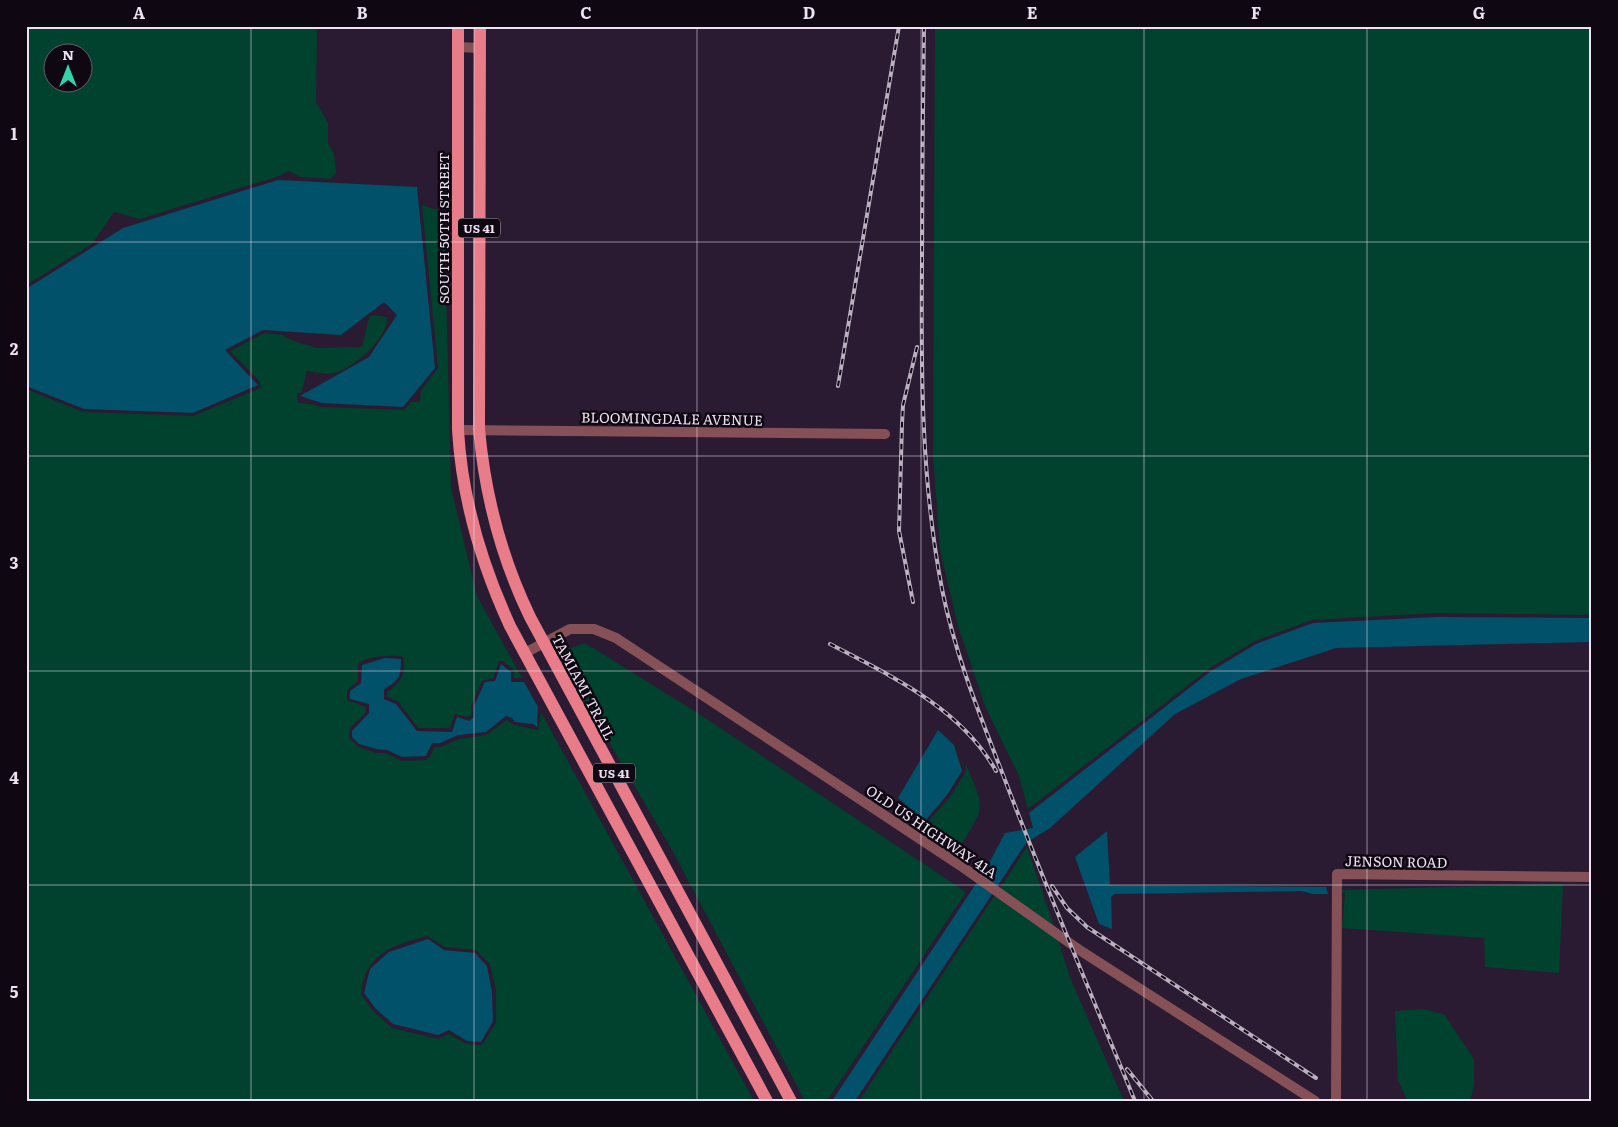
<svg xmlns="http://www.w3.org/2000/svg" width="1618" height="1127" viewBox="0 0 1618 1127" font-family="Literata,serif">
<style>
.green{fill:#00422d;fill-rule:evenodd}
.water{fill:#005169}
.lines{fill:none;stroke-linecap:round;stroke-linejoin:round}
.minor{stroke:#855156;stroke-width:10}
.major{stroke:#e87c89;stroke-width:12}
.rail-casing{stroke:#bbafc1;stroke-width:4}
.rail{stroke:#0f0812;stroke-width:2;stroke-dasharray:5.5;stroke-linecap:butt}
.grid{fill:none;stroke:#ede2f2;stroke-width:1;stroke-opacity:0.55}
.labels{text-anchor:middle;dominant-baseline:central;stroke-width:5;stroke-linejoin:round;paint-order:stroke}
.shield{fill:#0f0812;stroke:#aaa1af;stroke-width:1}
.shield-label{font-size:12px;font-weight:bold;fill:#ede2f2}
.street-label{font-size:14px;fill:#ede2f2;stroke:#0f0812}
.neatline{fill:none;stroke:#ede2f2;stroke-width:2}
.grid-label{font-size:16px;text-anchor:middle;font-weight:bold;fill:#ede2f2}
</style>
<rect width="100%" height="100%" fill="#2a1a32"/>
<path class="green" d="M26,26H317L316,102L328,123V143L334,153L336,173L330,179L301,177L289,171L279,176L140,219L114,212L92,244L26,285ZM52,52H82V82H52Z
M935,26H1592V615L1437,613L1312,620L1255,641L1210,668L1028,809L1019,776L985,706L958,626L940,550L933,454Z
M422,205L444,212L451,488L477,596L522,678H514V670L503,661H499L493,678L482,681L471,705V715L468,717L455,714L450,728H418L398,701L387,697V692C402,682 406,674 403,657C395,654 362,656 358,665C357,669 358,676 358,681L347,690V700L366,707V712L350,728L349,738L359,747L376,753H386L401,761L426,760L430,757L434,747H441L459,739L486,735L507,720L514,725L538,730L541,712L754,1101H26V389L83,412L193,416L260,388V382L230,351L264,333L282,335L294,341L317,348L362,347L369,318L372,315L387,317C389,337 353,369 334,373C326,375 315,372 307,371L302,391L297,394L298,403L311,404L322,407L404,410L411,402H420L421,390L438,368ZM428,936L444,947L476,950L490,964L496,991V1023L482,1045L466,1044L449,1034L438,1039L392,1028L373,1011L361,994C364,954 394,944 428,936Z
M585,643L696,712L966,892L827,1101H805L672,850L557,653Z
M966,764C985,811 986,804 960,847L953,848L921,827L927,823L950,797L965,773Z
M1027,847L1054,926L1000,888Z
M1563,884L1559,973L1485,967L1484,938L1342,928L1345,893L1340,890Z
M995,895L1058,939L1069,975L1124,1101H859Z
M1423,1009L1444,1014L1474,1059V1084L1471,1098L1467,1101L1407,1100L1398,1080L1395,1011Z"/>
<path class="water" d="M278,180L417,187L435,368L403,407L322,403L300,396L369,357L397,315L384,302L341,335L263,330L225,350L258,385L193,413L84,409L26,386V289L123,228Z
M1437,617L1592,618V642L1336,648L1241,679L1175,714L1050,828L1026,843L855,1101H832L987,867L1005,833L1033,828L1029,813L1211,671L1256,644L1313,623Z
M385,658L401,659C401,676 399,681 384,689V699L396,704L417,731L452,732L457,717L469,721L474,717V706L485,682L495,681L501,664L511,672V682H524L538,707L537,727L533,724L515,722L512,718L506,716L486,732L458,735L440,743H432L426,756L402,757L387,750L376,749L359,744L352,737V731L369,713V704L350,699V691L361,683L362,665Z
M938,730L954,745L962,771L947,795L925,821L898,798Z
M1107,831L1110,885L1326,887L1328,894H1312L1302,891L1115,894L1111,897L1112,929L1099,924L1075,857Z
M428,939L444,950L475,953L487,966L492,992L493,1021L481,1042L467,1041L449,1030L438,1035L393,1024L376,1009L364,993L370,969L389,952Z"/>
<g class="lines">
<path class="minor" d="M458,47L480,48
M458,430L885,434
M525,653L570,629H594L616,638L961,866L1081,951L1315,1101
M1336,1101L1337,874L1592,877"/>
<path class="major" d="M458,26V430C462,499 481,563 510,626L767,1101
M480,26L479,429C485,496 501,557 530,617L791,1101"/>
<defs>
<path id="rail" d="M924,26C923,104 922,183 922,261C921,371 921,480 942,589C955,655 981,718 1005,780C1046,888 1091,994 1135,1101
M838,386L899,26
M913,602L899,531L902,424L903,405L917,347
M830,644C891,676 961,708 996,771
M1052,886L1067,908L1087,927L1316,1078
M1127,1069L1153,1101"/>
</defs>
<use href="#rail" class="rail-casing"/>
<use href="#rail" class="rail"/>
</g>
<path class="grid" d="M251,26V1101M474,26V1101M697,26V1101M921,26V1101M1144,26V1101M1367,26V1101M26,242H1592M26,456H1592M26,671H1592M26,885H1592"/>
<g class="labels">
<g class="shield">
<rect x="458" y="218.5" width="42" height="19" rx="4"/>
<rect x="593" y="763.5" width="42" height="19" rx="4"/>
</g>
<g class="shield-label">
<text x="479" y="228">US 41</text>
<text x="614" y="773">US 41</text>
</g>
<g class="street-label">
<text transform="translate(443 228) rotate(-90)">SOUTH 50TH STREET</text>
<text transform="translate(672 418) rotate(1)">BLOOMINGDALE AVENUE</text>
<text transform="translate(584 687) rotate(62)">TAMIAMI TRAIL</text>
<text transform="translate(932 831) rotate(34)">OLD US HIGHWAY 41A</text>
<text transform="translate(1396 861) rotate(1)">JENSON ROAD</text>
</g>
</g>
<rect width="1618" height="1127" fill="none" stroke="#0f0812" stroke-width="55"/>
<g transform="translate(68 68)"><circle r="24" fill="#0f0812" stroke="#685f6c"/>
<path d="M0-4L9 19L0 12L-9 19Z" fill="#32d4a9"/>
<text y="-8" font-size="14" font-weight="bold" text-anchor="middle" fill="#ede2f2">N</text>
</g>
<rect x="28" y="28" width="1562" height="1072" class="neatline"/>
<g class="grid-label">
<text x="139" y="19">A</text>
<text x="362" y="19">B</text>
<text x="586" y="19">C</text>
<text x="809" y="19">D</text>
<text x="1032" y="19">E</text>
<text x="1256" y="19">F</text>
<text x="1479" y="19">G</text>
<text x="14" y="140">1</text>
<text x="14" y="355">2</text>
<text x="14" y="569">3</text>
<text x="14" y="784">4</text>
<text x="14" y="998">5</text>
</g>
</svg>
